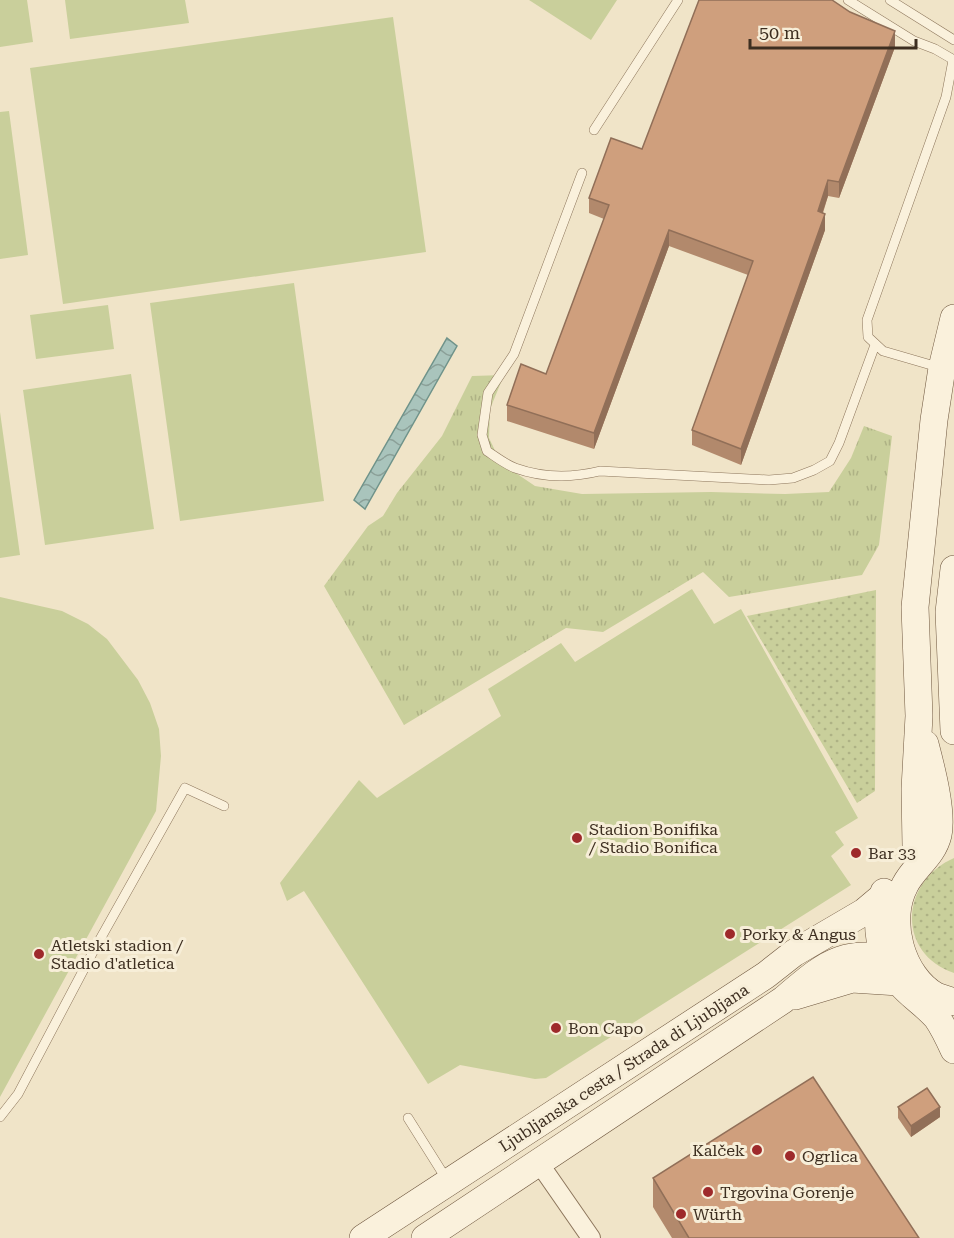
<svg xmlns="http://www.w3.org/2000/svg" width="954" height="1238" viewBox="0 0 954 1238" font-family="'Roboto Serif',serif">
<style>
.grass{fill:url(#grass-dots)}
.park{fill:url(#park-tufts)}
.pitch{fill:#c9cf9b}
.water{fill:url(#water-waves);stroke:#6f938a;stroke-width:1.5}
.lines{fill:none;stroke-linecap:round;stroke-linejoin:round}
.service-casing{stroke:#8d765c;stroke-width:10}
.minor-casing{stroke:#8d765c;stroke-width:20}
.secondary-casing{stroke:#6f573f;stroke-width:28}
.service{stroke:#faf1dc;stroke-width:9}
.minor{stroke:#faf1dc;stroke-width:18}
.secondary{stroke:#faf1dc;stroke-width:27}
.wall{fill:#b2896c}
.shaded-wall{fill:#916f58}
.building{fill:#cf9f7d;stroke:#916f58;stroke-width:1.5}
.poi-dot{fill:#9e2a2b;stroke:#f7eed8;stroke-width:2}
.labels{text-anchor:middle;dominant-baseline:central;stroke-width:6;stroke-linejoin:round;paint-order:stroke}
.poi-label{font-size:16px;fill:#3d2e20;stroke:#f7eed8;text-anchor:start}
.street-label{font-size:16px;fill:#3d2e20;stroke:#f7eed8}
</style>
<defs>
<pattern id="grass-dots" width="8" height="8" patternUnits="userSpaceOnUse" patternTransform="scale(1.5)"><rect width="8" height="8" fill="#c9cf9b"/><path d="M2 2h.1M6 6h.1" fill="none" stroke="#aeb285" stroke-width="1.8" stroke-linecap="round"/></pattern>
<pattern id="park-tufts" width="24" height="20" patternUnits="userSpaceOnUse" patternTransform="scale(1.5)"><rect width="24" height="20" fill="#c9cf9b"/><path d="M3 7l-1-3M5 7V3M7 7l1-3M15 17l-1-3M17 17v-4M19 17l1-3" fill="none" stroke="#aeb285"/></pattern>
<pattern id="water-waves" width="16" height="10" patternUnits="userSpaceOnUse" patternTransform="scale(1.5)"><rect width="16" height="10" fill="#a9c4bc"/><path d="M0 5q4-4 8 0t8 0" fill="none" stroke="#8ba098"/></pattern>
</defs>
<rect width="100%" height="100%" fill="#f0e4c8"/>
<path class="grass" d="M876,590L875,791L857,803L747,616Z
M954,858V973C896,953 900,882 954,858Z"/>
<path class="park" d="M504,375L490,409L489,438L501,463L535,486L582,494L711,492L785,494L829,492L851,458L864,426L892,436L879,545L862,575L729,597L703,572L603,632L566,628L404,725L324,586L368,526L383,516L397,493L442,436L472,376Z"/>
<path class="pitch" d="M0,0H27L33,42L0,47Z
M65,0H185L189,23L70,39Z
M529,0H617L591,40Z
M393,17L426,252L63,304L30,68Z
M9,111L28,255L0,259V112Z
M294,283L324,501L180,521L150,303Z
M108,305L114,349L36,359L30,315Z
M131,374L154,529L45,545L23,390Z
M0,412L20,555L0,558Z
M692,589L714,624L741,609L858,818L835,832L844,845L831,856L851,885L546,1078L535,1079L460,1065L428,1084L304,891L287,901L280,883L359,780L377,798L501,716L488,689L561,643L575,662Z
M0,597L62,611L88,624L107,639L138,680L150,703L159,729L161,756L156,811L0,1097Z"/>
<path class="water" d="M447,338L457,346L365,509L354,500Z"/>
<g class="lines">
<defs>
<path id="service" d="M848,0L914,41L935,49L954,60
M890,0L954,40
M594,130L678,0
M582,173L514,354L488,393L482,435L487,451C496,457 505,464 515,468C543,478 572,478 600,471L769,480L793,478L814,470L830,461L839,443L875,345
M938,367L883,351L868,337L867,320L946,97L953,60
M0,1117L18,1094L94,950L185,788L224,806
M408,1118L447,1180"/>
<path id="minor" d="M539,1163L591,1238"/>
<path id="secondary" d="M954,569L949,612L954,731
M925,744C931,767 943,812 938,835C933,856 914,867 905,885C886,920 901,976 936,996C942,998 948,1000 954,1002
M916,846L915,789L919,716L915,607L934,420L942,368L954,318
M884,892C873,921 879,959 900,983C911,996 926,1005 937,1018C944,1028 949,1039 954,1050
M795,996L852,979L899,982
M363,1238L766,975L794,953L864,912L883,896
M425,1238L783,1000C829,961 843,947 906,962"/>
</defs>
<use href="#service" class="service-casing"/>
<use href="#minor" class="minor-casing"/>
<use href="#secondary" class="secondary-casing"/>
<use href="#service" class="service"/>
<use href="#minor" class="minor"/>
<use href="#secondary" class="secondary"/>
</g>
<path class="wall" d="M895,47L839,198L828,196L823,213L825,230L741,465L692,445V430L748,275L669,246L594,449L507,421V405L546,374L604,219L589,213V198L642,149Z
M898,1107L940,1117L911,1137L898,1118Z
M653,1178L919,1238H672L653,1207Z"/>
<path class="shaded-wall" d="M895,31V47L839,198V182Z
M828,180V196L818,226V211Z
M825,214V230L741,465V449Z
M669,230V246L594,449V433Z
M940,1107V1117L911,1137V1126Z"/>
<path class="building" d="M699,0H832L850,12L895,31L839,182L828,180L818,211L825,214L741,449L692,430L753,261L669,230L594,433L507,405L521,364L546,374L609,205L589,198L611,138L642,149Z
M813,1077L919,1238H689L653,1178Z
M927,1088L940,1107L911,1126L898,1107Z"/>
<g class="poi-dot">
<circle cx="577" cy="838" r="6"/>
<circle cx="856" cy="853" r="6"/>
<circle cx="730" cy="934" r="6"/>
<circle cx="39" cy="954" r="6"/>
<circle cx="556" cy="1028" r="6"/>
<circle cx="757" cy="1150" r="6"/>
<circle cx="790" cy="1156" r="6"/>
<circle cx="708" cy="1192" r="6"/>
<circle cx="681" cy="1214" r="6"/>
</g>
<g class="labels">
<g class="poi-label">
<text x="589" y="829">Stadion Bonifika<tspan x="589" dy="18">/ Stadio Bonifica</tspan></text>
<text x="868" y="853">Bar 33</text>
<text x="742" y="934">Porky &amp; Angus</text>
<text x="51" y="945">Atletski stadion /<tspan x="51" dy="18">Stadio d'atletica</tspan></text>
<text x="568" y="1028">Bon Capo</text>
<text x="745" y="1150" text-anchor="end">Kalček</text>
<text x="802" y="1156">Ogrlica</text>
<text x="720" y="1192">Trgovina Gorenje</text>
<text x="693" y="1214">Würth</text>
</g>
<g class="street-label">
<text transform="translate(624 1068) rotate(-33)">Ljubljanska cesta / Strada di Ljubljana</text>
</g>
</g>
<path d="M750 39v9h166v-9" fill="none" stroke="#3d2e20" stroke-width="3"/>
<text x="759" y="39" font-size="18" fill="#3d2e20" stroke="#f7eed8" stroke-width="4.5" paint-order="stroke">50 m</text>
</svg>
